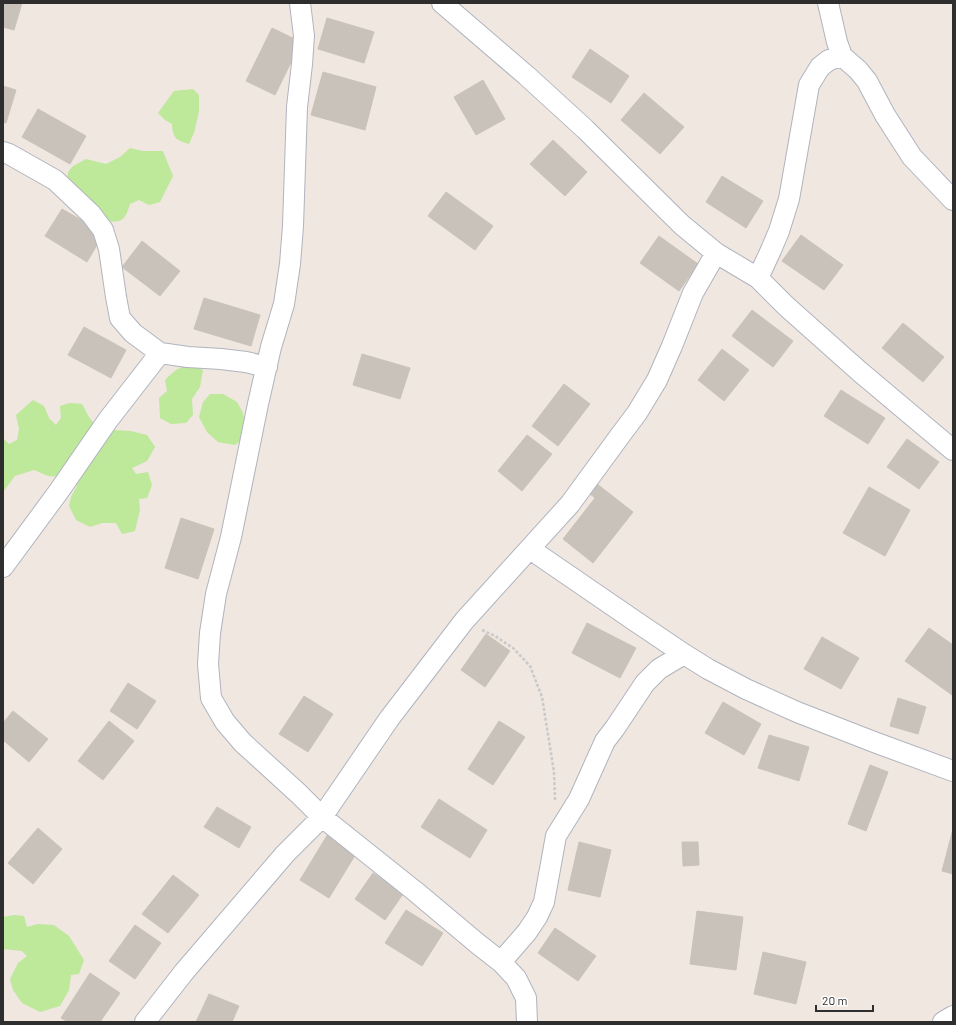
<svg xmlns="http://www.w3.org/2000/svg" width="956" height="1025" viewBox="0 0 956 1025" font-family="Barlow,sans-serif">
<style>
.green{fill:#bee89a}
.building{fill:#c8c2bb;stroke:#cbc3b9}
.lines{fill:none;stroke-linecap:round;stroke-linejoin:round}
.street-casing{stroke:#b0b4be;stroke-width:22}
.path{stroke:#c9c9c9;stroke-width:2.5;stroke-dasharray:3 2;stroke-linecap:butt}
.street{stroke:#fff;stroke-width:20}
</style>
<rect width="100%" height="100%" fill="#efe7e0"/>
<path class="green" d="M193,89L199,95V111L194,133L189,144C176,140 173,139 172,124L165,120L158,113L174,91Z
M130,148L143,151H163L173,176L160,202L149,205L139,200L130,204C124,224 121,221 102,222L67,183L68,172L73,166L86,159L106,164L120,157Z
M192,365L203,370L200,387L192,399L193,415L186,423L171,424L160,418L159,398L167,391L165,380C174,371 179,366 192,365Z
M210,394H223L237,402L243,413L245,422L243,439L235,445L218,442L207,432L199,417L203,402Z
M33,400L44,406L49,418L56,425L61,418L60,406L70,403L82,404L89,417L96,426L114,430L131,431L147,435L155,447L147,461L132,468L136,474L148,472L152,485L147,498L139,499L140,510L135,531L122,534L116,523H102L90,527L76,520L69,506L71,497L77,486L72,480L61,477L48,476L34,470L15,476L3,492V438L9,444L17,440L19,429L16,415Z
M14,915L24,916L27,927L38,924L54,925L69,936L84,960L79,974L71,975L69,990L60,1006L40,1012L22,1003L13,990L10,979L18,963L27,956L22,951L3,949V917Z"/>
<path class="building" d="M3,3H22L14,30L3,27Z
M327,18L374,32L364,63L318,49Z
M272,28L301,42L275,95L246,81Z
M590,49L629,76L611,103L572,77Z
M323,72L376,87L365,130L311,115Z
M483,80L505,119L476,135L454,97Z
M3,86L16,90L6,123L3,122Z
M644,93L684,127L660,154L621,120Z
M38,109L86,136L70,164L22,137Z
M553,140L587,172L565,196L530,164Z
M722,176L763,201L746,228L706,202Z
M446,192L493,226L475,250L428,216Z
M62,209L104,233L87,262L45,236Z
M801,235L843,265L824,290L782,261Z
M659,236L698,264L679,291L640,263Z
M142,241L180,271L160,296L122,267Z
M204,298L260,315L251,346L194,329Z
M752,310L793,341L773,367L732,336Z
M903,323L944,357L923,382L882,348Z
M84,327L126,350L111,378L68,355Z
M722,349L749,370L724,401L698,380Z
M362,354L410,368L400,399L353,385Z
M564,384L590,404L558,446L532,426Z
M841,390L885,418L868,444L824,416Z
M527,435L552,454L522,491L498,471Z
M907,439L939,462L919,489L887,467Z
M592,480L633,512L593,563L563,539L595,498L584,489Z
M869,487L910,510L885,556L843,533Z
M181,518L214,529L198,579L165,568Z
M587,623L636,648L620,678L572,653Z
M929,628L953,645V694L952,695L905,661Z
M486,634L510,651L485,687L461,670Z
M822,637L859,658L841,689L804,669Z
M128,683L156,701L137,729L110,711Z
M304,696L333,714L308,752L279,734Z
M898,698L926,707L918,734L890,726Z
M723,702L761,724L744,755L705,733Z
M13,711L48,739L29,762L3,740V723Z
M109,721L134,741L103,780L78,761Z
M499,721L525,737L493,785L468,769Z
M769,735L809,747L799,781L758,768Z
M870,765L888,772L866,831L848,824Z
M439,799L487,830L470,858L421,827Z
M217,807L251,827L239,848L204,827Z
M38,828L62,849L33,884L8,863Z
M953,829V874L942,871Z
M328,834L357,852L329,898L300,880Z
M579,842L611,850L600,897L568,890Z
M682,842H698L699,865L683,866Z
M373,873L403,894L385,920L355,899Z
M173,875L199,895L168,933L142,914Z
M406,910L443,933L422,966L385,943Z
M697,911L743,917L736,970L690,964Z
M135,925L161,943L135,979L109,961Z
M555,928L596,956L578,981L538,953Z
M763,952L806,962L796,1004L754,994Z
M90,973L120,993L100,1022H68L61,1018Z
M209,994L239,1006L232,1022H196Z"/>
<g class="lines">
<defs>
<path id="street" d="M300,3L304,36L302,64L297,107L293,226L290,264L284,304L271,347L258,404L231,537L216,594L210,633L208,664L211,698L225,722L243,743L299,794L322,817L416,892L478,944L501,962L516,978L526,998L527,1022
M442,3L527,76L585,129L682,225L716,253L758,278L786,306L859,371L953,450
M828,3L837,42L842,56L858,70L867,81L885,115L912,157L953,200
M3,152L9,154L55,180L91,214L103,230L109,249L116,297L120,318L133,333L160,353L188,357L221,359L246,362L267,367
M758,278L771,250L779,231L789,199L809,85L820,67L829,60L842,56
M530,549L635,621L684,654
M3,567L59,491L108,420L160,353
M501,962L527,932L537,917L544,902L556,836L579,799L605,741L615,728L645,683L659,669L684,654L708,669L746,689L797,712L874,742L953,771
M145,1022L184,972L285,854L322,817L389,719L464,621L570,504L622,433L637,413L657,380L672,346L693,293L716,253
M943,1022L953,1016"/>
</defs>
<use href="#street" class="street-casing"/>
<path class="path" d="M482,630L495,636L513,648L530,666L542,697L554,772L555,800"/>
<use href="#street" class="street"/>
</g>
<rect width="956" height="1025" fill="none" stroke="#2e2e2e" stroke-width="8"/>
<path d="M816 1005v6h57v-6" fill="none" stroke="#2e2e2e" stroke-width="2"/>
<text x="822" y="1005" font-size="12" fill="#2e2e2e" stroke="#ffffff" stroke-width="3" paint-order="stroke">20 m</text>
</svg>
